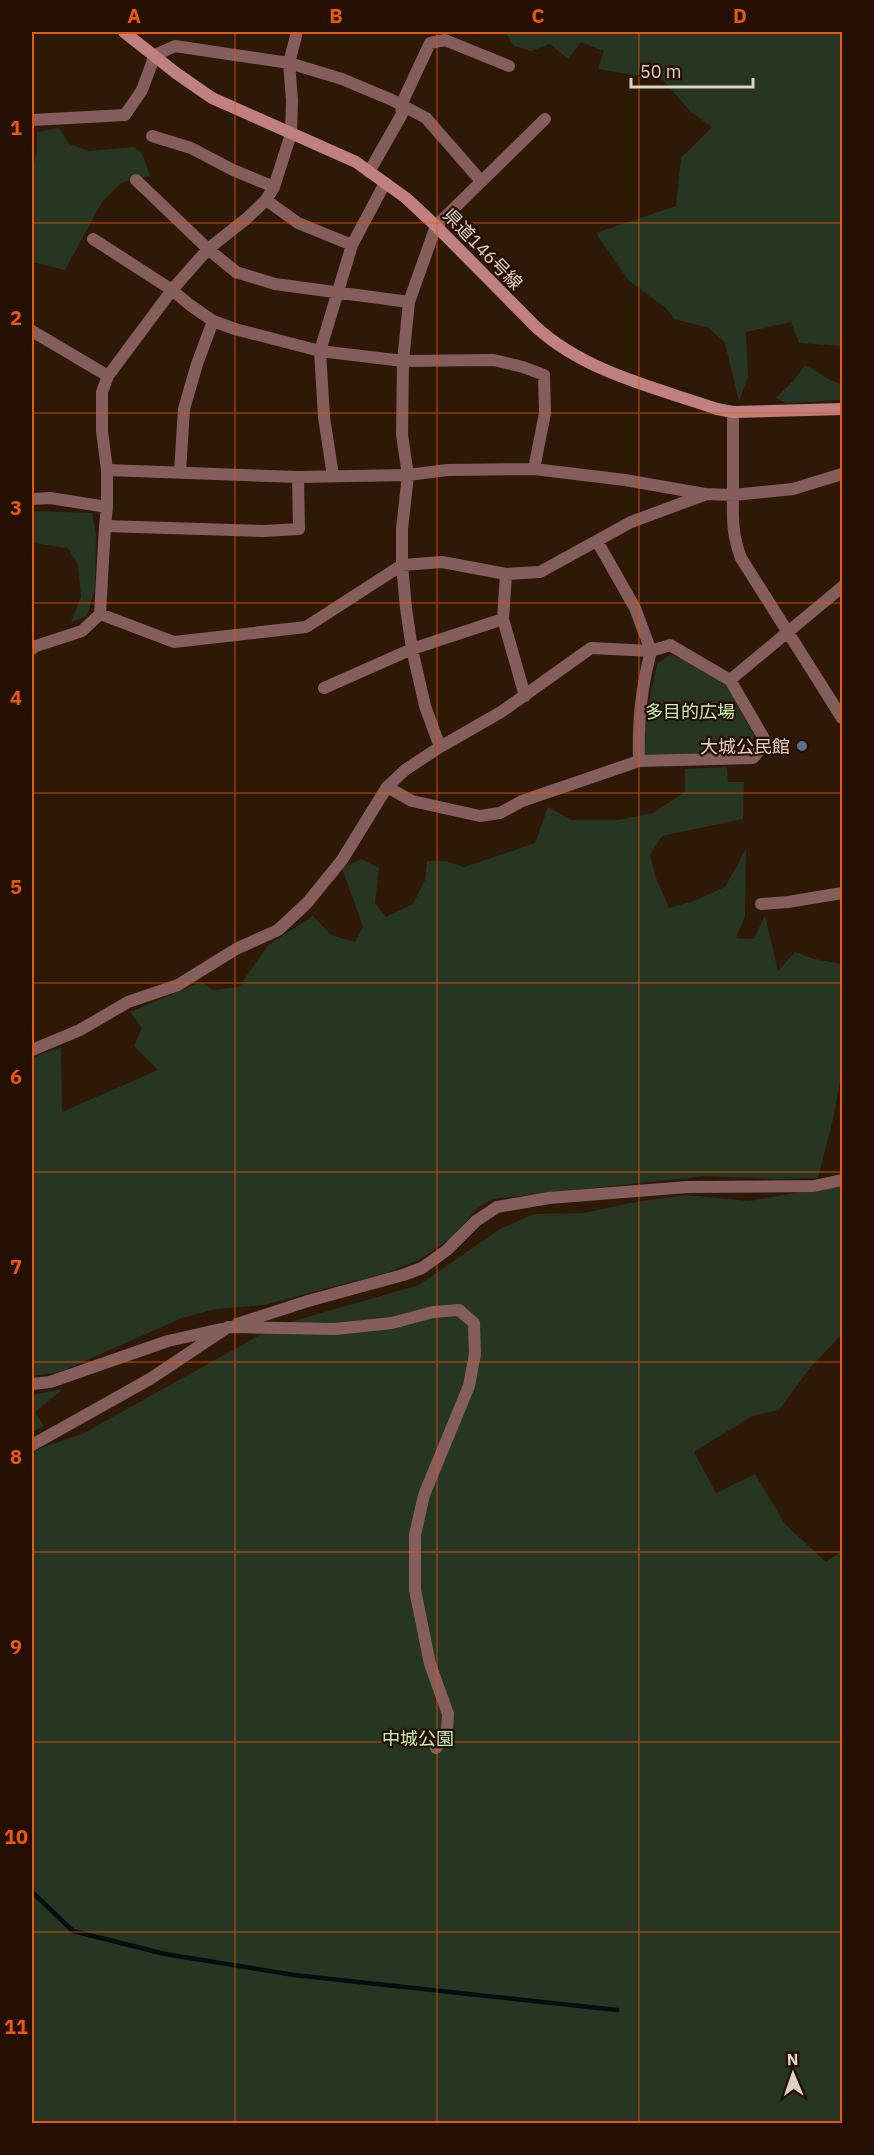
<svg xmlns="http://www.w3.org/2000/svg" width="874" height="2155" viewBox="0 0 874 2155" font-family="'IBM Plex Sans','Noto Sans JP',sans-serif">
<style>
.green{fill:#273523}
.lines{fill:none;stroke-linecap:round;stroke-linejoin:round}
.stream{stroke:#010f10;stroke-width:4.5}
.street{stroke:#855d5d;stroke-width:12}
.secondary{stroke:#c07f80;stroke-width:12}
.grid{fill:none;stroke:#e8590c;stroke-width:1.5;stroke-opacity:0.55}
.service-dot{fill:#5c6f8a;stroke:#240f01;stroke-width:2}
.labels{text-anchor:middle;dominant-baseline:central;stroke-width:4.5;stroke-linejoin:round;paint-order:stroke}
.street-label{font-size:18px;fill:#e0d1c6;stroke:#240f01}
.park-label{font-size:18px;fill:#c5f2b9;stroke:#240f01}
.poi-label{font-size:18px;fill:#e0d1c6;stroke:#240f01;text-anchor:end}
.neatline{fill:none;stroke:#e8590c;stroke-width:2}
.grid-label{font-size:20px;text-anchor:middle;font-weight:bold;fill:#e8590c}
</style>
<rect width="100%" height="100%" fill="#2e1906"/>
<path class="green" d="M505,32H842V346L799,343L791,322L746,332L748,377L739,401L725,343L709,328L674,319L667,309L628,280L596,233L676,206L681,158L712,127L691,112L663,80L598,69L604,51L581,42L568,59L550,44L531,51L514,46Z
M59,128L69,144L89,151L134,147L142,153L150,176L121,183L102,202L65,270L32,262V171L37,151V132Z
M805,365C818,371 829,382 842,384V400L786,403L776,398L795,379Z
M32,511L92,513L96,536L95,589L87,616L71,622L81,597L78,565L68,548L32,543Z
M670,655L689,661L723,681L754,735L751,752L645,755L646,716L657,664Z
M727,767L728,782H744L743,819L662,836L650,855L656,878L669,908L694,901L725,887L746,849L745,916L736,938L754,939L765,915L778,971L795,952L814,959L842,964V1070L833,1119L818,1178L780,1179L705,1176L493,1199L479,1207L450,1239L419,1260L389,1272L264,1305L215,1309L182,1318L60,1372L32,1376V1058L61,1047L62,1112L158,1070L134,1046L142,1028L130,1012L201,982L213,990L239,987L268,945L313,916L331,935L355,942L363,927L342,868L361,859L379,868L375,903L386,917L413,904L425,880L427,861H446L464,867L535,843L548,807L571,820H618L653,813L685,792V769Z
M842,1185V1334L809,1369L779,1410L752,1416L694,1452L716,1493L755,1474L785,1524L826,1562L842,1551V2123H32V1451L82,1434L276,1326L419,1285L500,1229L534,1214L584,1213L630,1203L685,1195L749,1201Z
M63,1389L35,1412L44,1426L32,1432V1395Z"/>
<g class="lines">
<path class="stream" d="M32,1892L73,1931L165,1954L294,1975L617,2010"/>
<path class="street" d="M32,120L125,115L142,90L155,55L175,46L289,63L342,79L392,100L426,118L481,181
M152,136L191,148L233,170L274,187
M369,172L402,114L401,105L430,43L445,40L509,66
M136,180L208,249L236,272L275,284L409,302
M266,200L298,223L352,245
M93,239L172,290L190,305L213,321L235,329L320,351L403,361L494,360L523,367L544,375L545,413L534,469
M32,331L108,376
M733,412C733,437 733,463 733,488C733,515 731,532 741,558L842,718
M107,470L298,477L408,475L447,470L534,469L625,480L705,494L733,495L793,489L842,474
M180,472L184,409L197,364L213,321
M333,476L324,417L320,351L352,245L385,183
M32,499L50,498L107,507
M105,526L264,531L299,529L298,477
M506,574L503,619L525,696
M100,614L174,642L306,627L402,565L442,562L506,574L540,572L631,522L704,495
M32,649L36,646L82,631L100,614L105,526L107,507V470L102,431V392L108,376L172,290L208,249L246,219L266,200L274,187L291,134L292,100L289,63L297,32
M730,680L842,587
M324,688L412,649L503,619
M440,747L425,706L412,649L406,608L402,565V529L408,475L402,435L403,361L409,302L436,226L545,119
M387,787L412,801L480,816L500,813L522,801L639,761C638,721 641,689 651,651L670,645L730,680L766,742L753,758L639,761
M761,904L788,902L842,893
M32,1050L80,1030L128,1002L178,985L236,949L278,930L307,903L342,860L387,787L405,770L440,747L501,712L591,648L651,651L635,608L597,541
M237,1324L308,1301L403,1275L422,1268L447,1250L476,1221L497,1207L549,1198L687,1187L814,1186L842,1180
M32,1384L50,1382L168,1341L221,1329
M32,1445L150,1379L228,1327L335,1329L392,1323L433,1312L459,1310L474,1323L475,1354L469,1386L424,1495L415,1535V1590L430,1664L448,1714L447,1730L436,1748"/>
<path class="secondary" d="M124,32L176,73L212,98L356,162L406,198L436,226L536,327C585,372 656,388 717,409L733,412L842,409"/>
</g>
<path class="grid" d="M235,32V2124M437,32V2124M639,32V2124M32,223H842M32,413H842M32,603H842M32,793H842M32,983H842M32,1172H842M32,1362H842M32,1552H842M32,1742H842M32,1932H842"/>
<circle class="service-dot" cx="802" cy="746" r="6"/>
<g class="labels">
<g class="street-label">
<text transform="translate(483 249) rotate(46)">県道146号線</text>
</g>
<g class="park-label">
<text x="690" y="711">多目的広場</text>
<text x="418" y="1738">中城公園</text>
</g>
<g class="poi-label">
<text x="790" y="746">大城公民館</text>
</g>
</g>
<rect width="874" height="2155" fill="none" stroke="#240f01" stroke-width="66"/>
<g transform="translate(793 2074) rotate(358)" stroke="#240f01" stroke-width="4.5" paint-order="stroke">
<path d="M0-4.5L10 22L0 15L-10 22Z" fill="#e0d1c6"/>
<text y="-9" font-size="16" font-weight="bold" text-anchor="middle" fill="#e0d1c6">N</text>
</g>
<path d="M631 78v9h122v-9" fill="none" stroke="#e0d1c6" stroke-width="3"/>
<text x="640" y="78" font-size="18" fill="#e0d1c6" stroke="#240f01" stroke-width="4.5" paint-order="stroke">50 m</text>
<rect x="33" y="33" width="808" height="2089" class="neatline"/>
<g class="grid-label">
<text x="134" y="23">A</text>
<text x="336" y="23">B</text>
<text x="538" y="23">C</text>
<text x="740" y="23">D</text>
<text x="16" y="135">1</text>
<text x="16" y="325">2</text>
<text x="16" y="515">3</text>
<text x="16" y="705">4</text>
<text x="16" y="894">5</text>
<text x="16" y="1084">6</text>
<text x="16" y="1274">7</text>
<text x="16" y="1464">8</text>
<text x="16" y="1654">9</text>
<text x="16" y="1844">10</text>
<text x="16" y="2034">11</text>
</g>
</svg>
